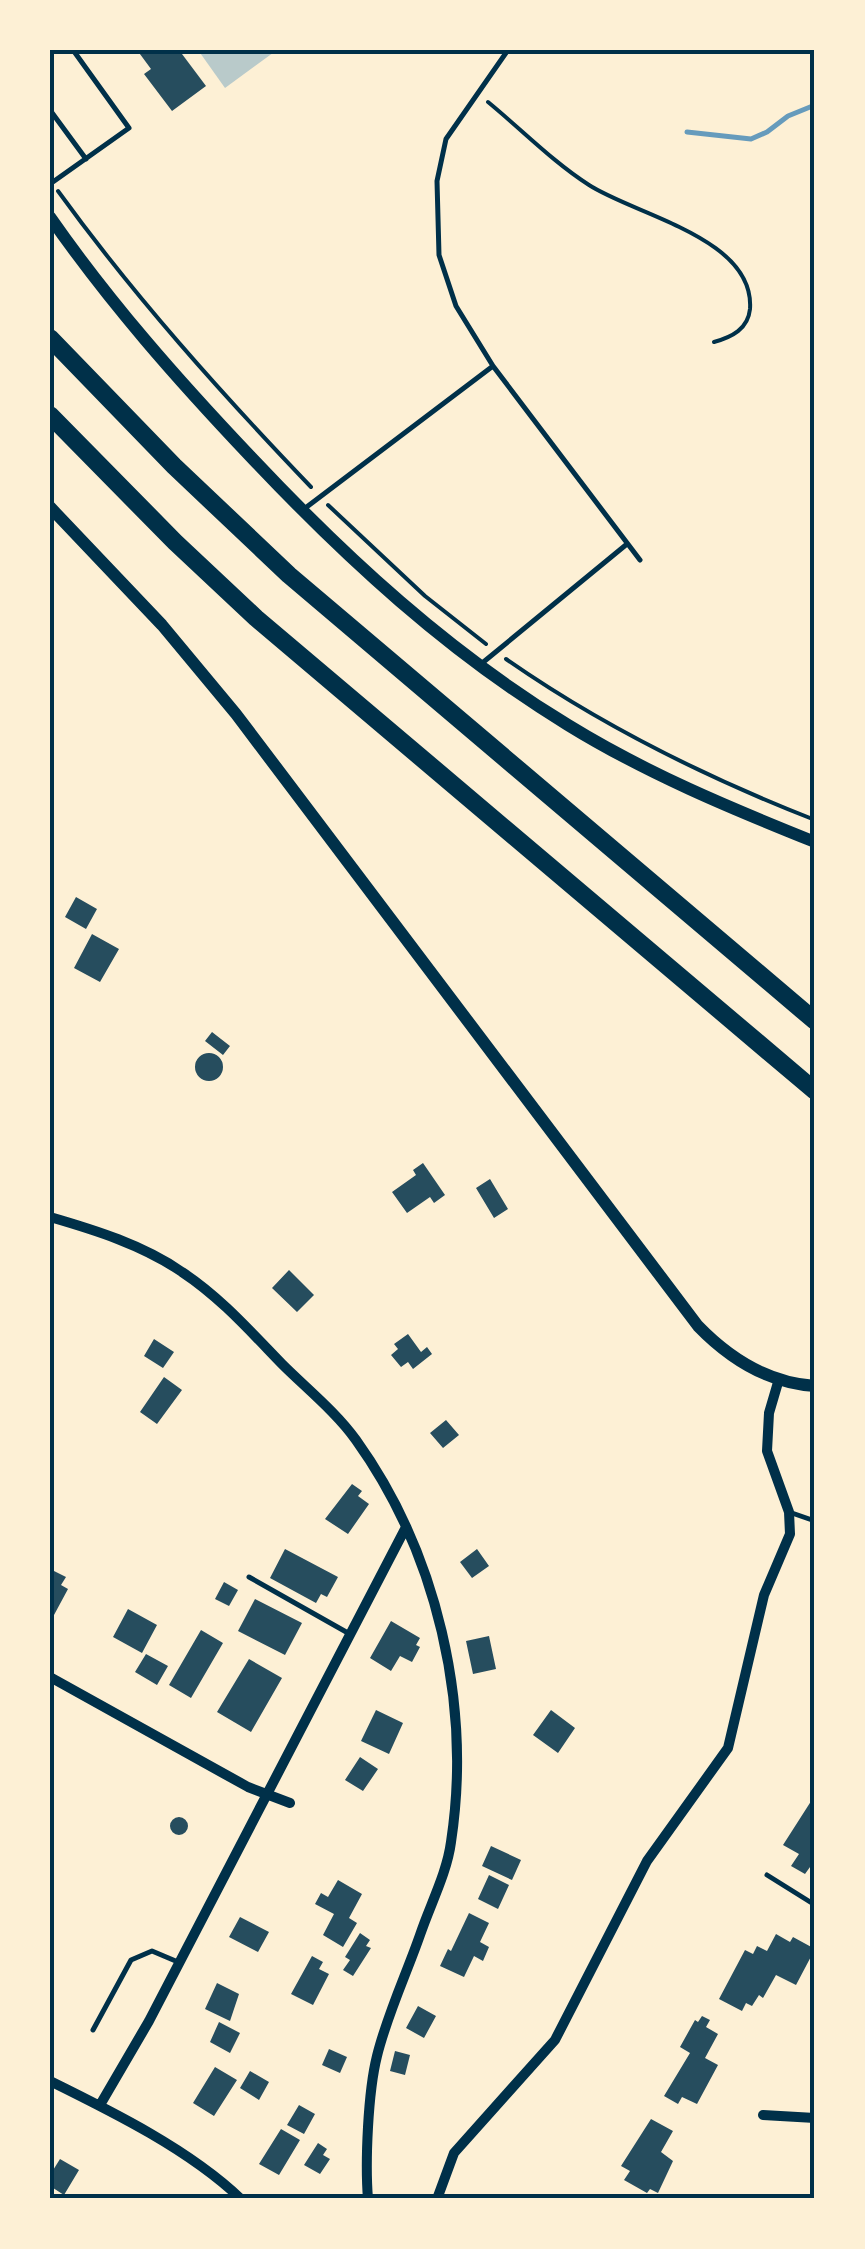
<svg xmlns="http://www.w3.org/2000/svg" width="865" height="2249" viewBox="0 0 865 2249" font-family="Rubik,sans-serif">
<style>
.green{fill:#b9caca}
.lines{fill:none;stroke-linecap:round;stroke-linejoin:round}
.stream{stroke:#669bbc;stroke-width:5}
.building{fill:#264d5e}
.path{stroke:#003049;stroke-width:4}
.service{stroke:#003049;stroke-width:5}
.minor{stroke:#003049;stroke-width:10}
.tertiary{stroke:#003049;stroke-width:12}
.trunk{stroke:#003049;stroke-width:18}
.neatline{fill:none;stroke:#003049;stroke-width:4}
</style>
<rect width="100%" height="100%" fill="#fdf0d5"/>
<path class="green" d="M198,50H277L225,88Z"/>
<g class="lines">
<path class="stream" d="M687,132L751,139L767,132L788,116L815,105"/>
</g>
<path class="building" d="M137,50H179L206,86L172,111L144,74L151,69Z
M76,897L97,909L86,929L65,917Z
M92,934L119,949L100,982L74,968Z
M212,1032L230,1046L223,1055L205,1041Z
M195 1067a14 14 0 1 1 28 0a14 14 0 1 1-28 0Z
M423,1163L445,1195L434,1203L430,1197L407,1213L392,1192L416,1175L413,1170Z
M490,1179L508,1209L494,1218L476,1188Z
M289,1270L314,1295L297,1312L272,1288Z
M408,1334L421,1352L427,1347L432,1354L413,1369L408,1362L401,1367L391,1355L398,1349L394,1344Z
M154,1339L174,1352L163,1368L144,1356Z
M164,1377L182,1390L157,1424L140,1412Z
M446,1420L459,1435L443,1448L430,1433Z
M352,1484L362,1491L358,1496L369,1504L348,1534L325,1519Z
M285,1549L338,1577L327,1597L321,1594L316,1603L270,1578Z
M477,1549L489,1566L472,1578L460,1562Z
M50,1569L66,1577L61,1585L68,1589L54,1615L50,1612Z
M224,1582L238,1590L229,1606L215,1599Z
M255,1599L302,1623L285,1655L238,1631Z
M128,1609L157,1625L142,1653L113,1637Z
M391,1621L420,1638L416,1645L420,1647L412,1662L400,1656L391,1671L370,1658Z
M201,1630L223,1643L191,1698L169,1685Z
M489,1636L496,1669L473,1674L466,1641Z
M146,1654L168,1666L157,1685L135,1672Z
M249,1659L282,1678L251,1732L217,1712Z
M376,1710L403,1723L389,1754L361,1741Z
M551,1710L575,1728L558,1753L533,1735Z
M360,1757L378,1769L363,1791L345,1780Z
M815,1795V1860L805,1874L791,1866L799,1854L783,1845Z
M170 1826a9 9 0 1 1 18 0a9 9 0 1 1-18 0Z
M491,1846L521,1860L512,1880L482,1866Z
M489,1875L509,1885L498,1909L478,1899Z
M338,1880L362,1894L349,1918L357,1923L343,1947L323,1935L334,1914L315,1904L321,1893L328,1897Z
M469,1913L489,1923L480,1942L489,1947L483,1961L474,1956L464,1977L440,1966L448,1949L451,1951Z
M240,1917L269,1932L258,1952L229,1937Z
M360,1933L370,1940L366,1946L371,1948L353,1976L343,1970L350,1960L345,1957Z
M776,1934L790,1942L793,1937L815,1949L796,1985L776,1975L763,1998L759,1995L752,2006L746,2003L742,2011L719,1999L745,1950L753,1954L757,1946L767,1951Z
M312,1956L323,1962L319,1969L329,1974L313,2005L291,1994Z
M217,1983L239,1994L230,2021L205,2009Z
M418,2006L436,2016L424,2038L406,2028Z
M702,2016L710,2020L706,2027L718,2034L705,2058L718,2065L697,2104L682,2097L678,2104L664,2096L690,2053L680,2047L695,2020L698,2022Z
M219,2022L240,2033L230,2053L210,2042Z
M329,2049L347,2057L340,2073L322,2065Z
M395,2051L410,2055L405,2075L390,2071Z
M215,2067L237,2080L214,2116L193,2103Z
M250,2071L269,2082L259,2100L240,2088Z
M299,2105L315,2114L304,2134L287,2125Z
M651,2119L673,2131L661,2152L673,2161L658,2193L650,2189L647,2193L624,2180L630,2171L621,2166Z
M281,2129L300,2140L279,2175L259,2164Z
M318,2143L327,2149L323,2155L330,2159L320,2174L304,2165Z
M60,2159L79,2170L64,2195L50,2186V2175Z"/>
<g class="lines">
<path class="path" d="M488,102C521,129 553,162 589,185C635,215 755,238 750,309C748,329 732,337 714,342
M58,191C134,296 221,393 311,487
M328,505L425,596L486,644
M506,659C602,726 705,777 815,820"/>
<path class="service" d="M508,50L446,139L437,181L439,255L456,306L493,366L640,560
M50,110L86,159
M50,184L129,128L73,50
M304,509L493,366
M481,664L627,544
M789,1512L815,1521
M249,1577L348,1633
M767,1875L815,1905
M93,2030L131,1960L152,1951L178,1962"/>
<path class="minor" d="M50,1217C95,1230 143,1245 182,1272C220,1297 250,1331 282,1364C306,1388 336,1412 356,1440C437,1553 472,1704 451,1842C447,1873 430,1905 420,1935C406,1975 387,2015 377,2056C368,2092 365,2162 368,2199
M50,1677L248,1787L290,1803
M50,2081C113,2112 190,2150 241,2199
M100,2105L149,2021L405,1529
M763,2115L815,2118
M437,2199L454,2153L555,2040L647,1861L728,1748L764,1595L790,1534L789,1512L767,1451L769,1413L779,1379"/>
<path class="tertiary" d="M50,217C110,303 178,380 250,456C346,558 448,652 568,725C646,773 730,808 815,842
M50,507L162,625L236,714L698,1326C730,1359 768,1383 815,1386"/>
<path class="trunk" d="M50,338L174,466L289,575L815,1021
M50,415L175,542L256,618L815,1091"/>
</g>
<rect width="865" height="2249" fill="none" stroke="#fdf0d5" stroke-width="105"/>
<rect x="52" y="52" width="760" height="2144" class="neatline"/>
</svg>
